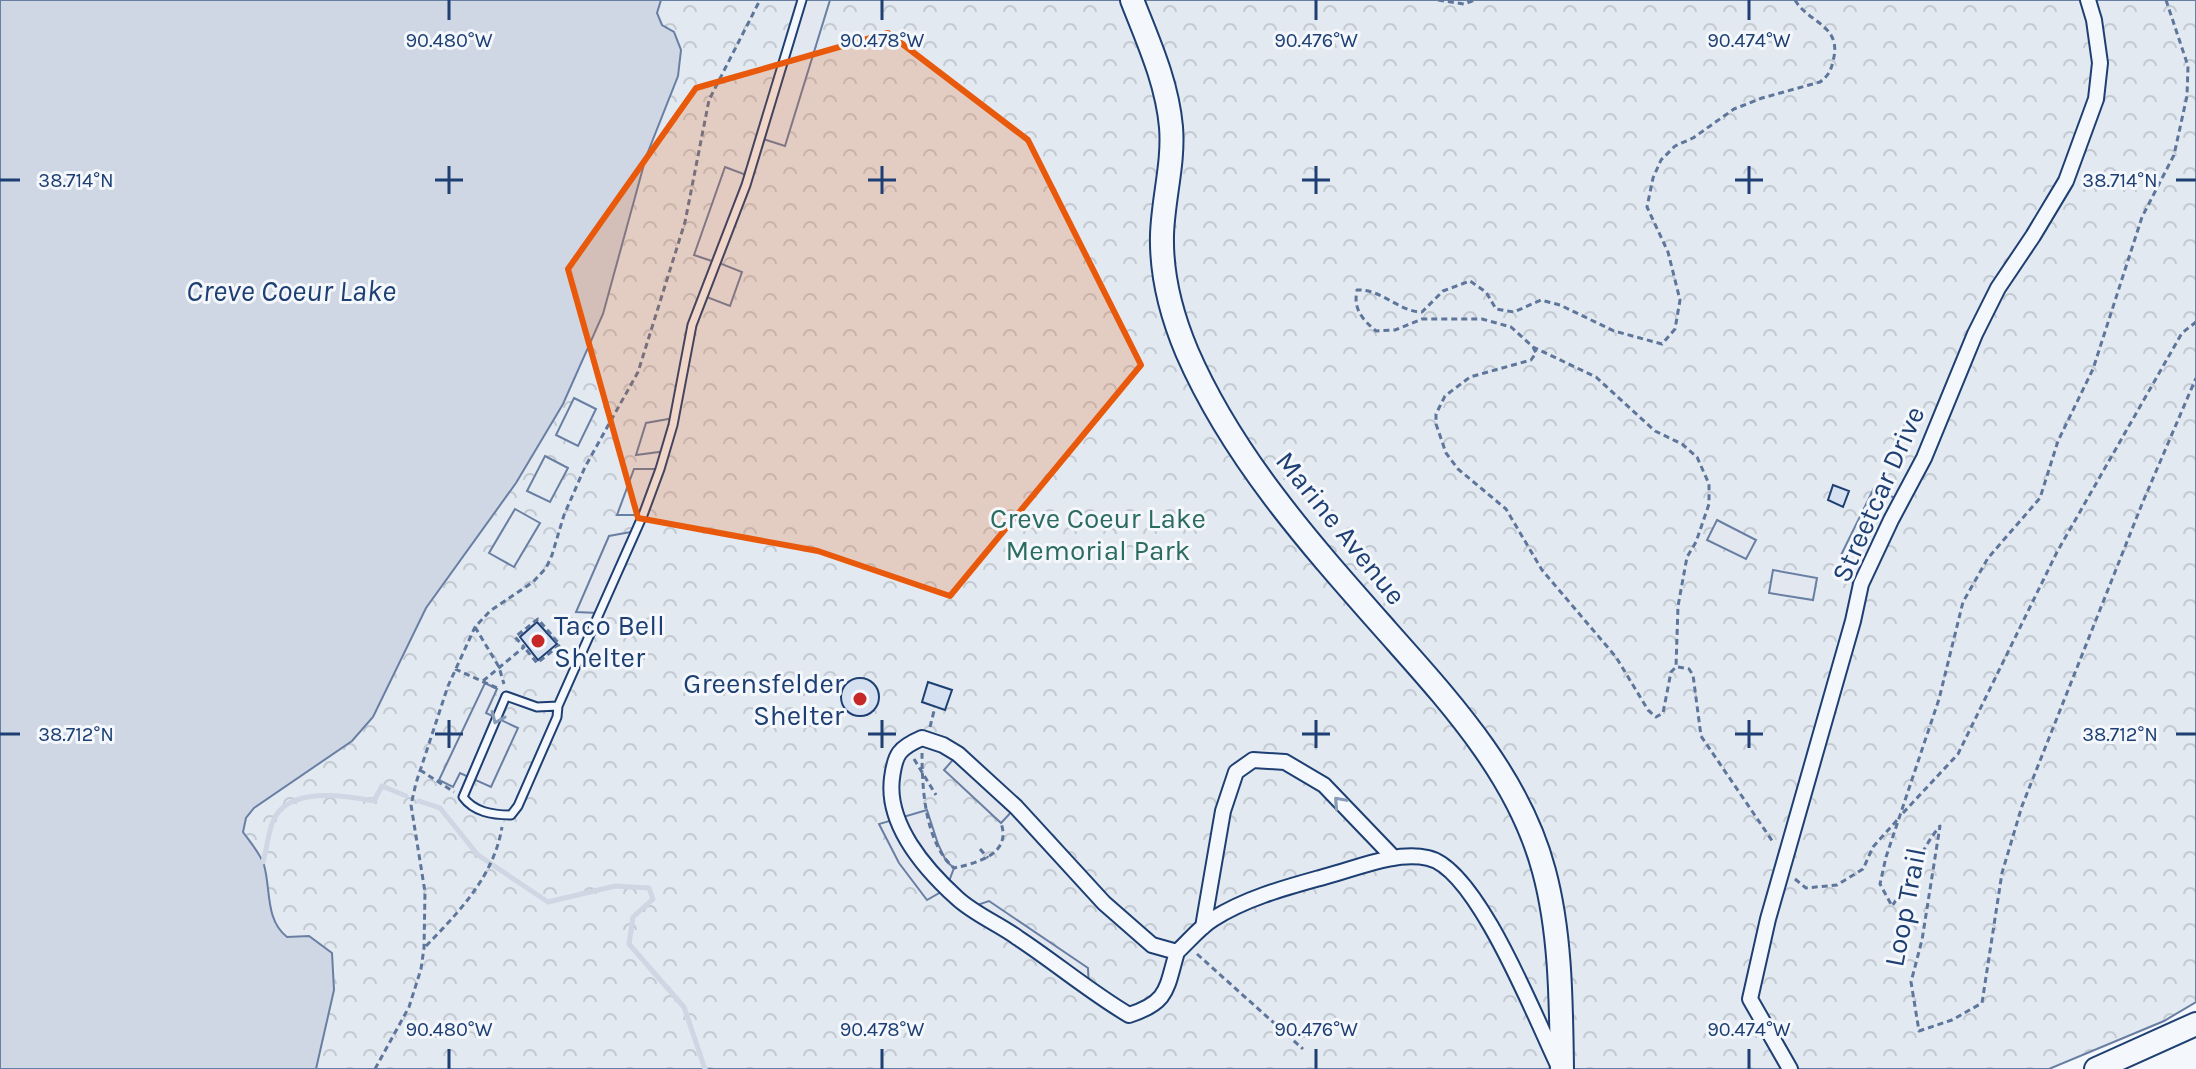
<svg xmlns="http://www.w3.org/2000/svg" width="2196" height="1069" viewBox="0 0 2196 1069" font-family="Karla,sans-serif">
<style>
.park{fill:url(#park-crowns);stroke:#687fa3;stroke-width:2}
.pitch{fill:#e3e9f0;stroke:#687fa3;stroke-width:2}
.parking{fill:#e3e8f0;stroke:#687fa3;stroke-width:2}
.water{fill:#cfd7e4;stroke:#687fa3;stroke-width:2}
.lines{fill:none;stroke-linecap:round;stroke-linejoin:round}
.stream{stroke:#cfd7e4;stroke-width:5}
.building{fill:#d5e0f0;stroke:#1d3f73;stroke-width:2}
.lane-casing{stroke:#1d3f73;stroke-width:11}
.street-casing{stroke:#1d3f73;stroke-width:18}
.secondary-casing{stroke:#1d3f73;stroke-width:26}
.path{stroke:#5e769c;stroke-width:3;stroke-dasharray:6 4;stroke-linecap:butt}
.lane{stroke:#f4f7fb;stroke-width:7}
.street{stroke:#f4f7fb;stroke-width:14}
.secondary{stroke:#f4f7fb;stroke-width:22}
.oneway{stroke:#889bb7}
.marked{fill:#e8590c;fill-opacity:0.2;stroke:#e8590c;stroke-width:6;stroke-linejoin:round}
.ticks{fill:none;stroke:#1d3f73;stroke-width:3}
.poi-dot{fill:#c62828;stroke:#f4f7fb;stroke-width:3}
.labels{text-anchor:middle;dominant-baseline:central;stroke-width:6;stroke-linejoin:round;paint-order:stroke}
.street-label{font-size:28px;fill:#1d3f73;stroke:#f4f7fb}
.park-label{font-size:28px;fill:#2c6c60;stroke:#f4f7fb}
.poi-label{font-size:28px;fill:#1d3f73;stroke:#f4f7fb;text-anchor:start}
.water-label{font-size:30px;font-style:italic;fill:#1d3f73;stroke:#f4f7fb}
.ticks-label{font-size:20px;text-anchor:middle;fill:#1d3f73;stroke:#f4f7fb;stroke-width:6;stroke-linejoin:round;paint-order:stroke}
</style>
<defs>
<pattern id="park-crowns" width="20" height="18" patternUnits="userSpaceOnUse" patternTransform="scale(2)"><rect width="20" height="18" fill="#e3e9f0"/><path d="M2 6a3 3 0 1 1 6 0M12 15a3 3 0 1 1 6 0" fill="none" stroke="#c2c9d1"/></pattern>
</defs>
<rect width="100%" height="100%" fill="#f4f7fb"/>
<path class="park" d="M0,0H2196V1002L2164,1021L2049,1069H0Z"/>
<path class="pitch" d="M574,398L596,409L578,446L556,435Z
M545,456L568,468L550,502L527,491Z
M515,509L540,523L514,567L489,553Z"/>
<path class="parking" d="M803,0H830L785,146L760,138Z
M725,167L749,176L719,263L742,272L730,306L704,296L718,263L694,255Z
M674,418L666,451L636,455L646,423Z
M634,469H660L643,515H617Z
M1874,488L1901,501L1867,568L1841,555Z
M1717,520L1756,540L1746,559L1707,540Z
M636,531L598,613L576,612L609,536Z
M1773,570L1817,578L1813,600L1769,593Z
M485,683L497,689L486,713L518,728L491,787L460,773L453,787L439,780Z
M958,754L1016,807L1001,823L944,770Z
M927,810L938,844L946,861L954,868L946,889L927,900L899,863L879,824Z
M989,901L1088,968L1089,990L971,907Z"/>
<path class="water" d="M0,0H661L657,13L662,25L674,32L681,50L678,76L646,157L603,314L563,404L516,483L426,608L373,717L352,741L254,808L246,818L243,832C250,842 260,853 264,865C271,889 265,920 287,937L309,936L332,953L334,990L316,1069H0Z"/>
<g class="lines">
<path class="stream" d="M419,801L440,808L478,855L548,902L615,886L649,888L653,899L633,917L629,944L684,1007L705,1069
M263,862C267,849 268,831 274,819C290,786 346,796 374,801L382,786L406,796"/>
</g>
<path class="building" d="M1833,485L1849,491L1843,507L1828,500Z
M537,622L557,644L538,660L520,637Z
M841 697a19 19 0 1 1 38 0a19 19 0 1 1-38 0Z
M928,682L952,690L945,710L922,702Z"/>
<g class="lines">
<defs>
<path id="lane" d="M558,706L537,707L506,696L463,797C474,812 492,815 511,815L518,806L557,717L558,706L643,515L660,469L673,425L692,325L746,185L802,0"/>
<path id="street" d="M922,738L943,745L958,754L1016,807L1104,903L1152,945L1177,952C1166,989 1169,1002 1129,1015C1090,992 1056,963 1018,938C999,924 974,914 957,898C925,869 886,824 892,778C895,754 899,748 922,738Z
M1203,927L1223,811L1236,772L1253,760L1285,762L1324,785L1394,858
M1177,952C1189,941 1200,927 1213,919C1248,897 1288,887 1327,876C1358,868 1395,851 1428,858C1477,868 1536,1020 1558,1065
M1790,1069L1750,999L1768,919L1853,621L1861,584L1891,520L1924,458L1975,334L1998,288L2033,236L2066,181L2096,99L2100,63L2094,20L2088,0"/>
<path id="secondary" d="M1132,0C1148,41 1167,82 1171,127C1174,163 1163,199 1162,235C1161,276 1171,314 1187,352C1233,458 1311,545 1387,631C1450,702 1519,776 1544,871C1561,934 1561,1004 1562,1069
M2096,1069L2196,1024"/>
</defs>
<use href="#lane" class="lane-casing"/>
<use href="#street" class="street-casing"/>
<use href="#secondary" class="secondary-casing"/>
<path class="path" d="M1438,0L1464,4L1475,0
M2166,0L2188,66L2187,96L2174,155L2142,217L2093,369L2058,441L2040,498L1988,558L1963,602L1939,699L1886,857L1880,884L1892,906C1911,880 1920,850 1940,826L1922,940L1911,982L1919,1031L1952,1020L1982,1003L2002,873L2022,806L2142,504L2196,378
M1533,347L1536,353L1531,360L1470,377L1445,396L1436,414V424L1446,453L1458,469L1506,509L1542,570L1616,657L1648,710L1656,717L1663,713L1671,672L1676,667L1678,606L1687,557L1696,542L1709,504V484L1697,457L1682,444L1655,431L1596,377L1533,347L1511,327L1482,319H1422L1395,330L1376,331C1362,319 1353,309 1357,290C1382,289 1399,312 1422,312L1443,291L1470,281L1486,292L1496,309L1514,312L1541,300L1560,305L1614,331L1662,344L1675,329L1680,300L1668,252L1647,207L1653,178L1661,160L1675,146L1693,138L1734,109L1762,98L1820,82C1828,76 1831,71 1833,61C1843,25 1808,23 1795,0
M475,627L499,667L504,684
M1678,667L1689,669L1693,675L1701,736L1773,842
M455,669L497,688
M483,681L524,647L515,637L538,619L560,645L537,663L524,647
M930,727L935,707
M922,753C922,789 925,843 954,868C977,863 1012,854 1001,823
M914,759L936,795
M420,770L454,792
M1903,813L1958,754L2057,552L2182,333L2196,322
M980,849L988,858
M1795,879L1806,888L1837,885L1863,869L1873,847L1898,819
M426,946C459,912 494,876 502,827
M1197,954L1303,1049
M375,1069L409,1007L421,969L424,948L425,892L411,805L416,783L448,686L475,627L490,611L533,582L546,568L552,555L564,515L585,467L638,372L685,222L709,100L760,0"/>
<use href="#lane" class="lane"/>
<use href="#street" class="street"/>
<use href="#secondary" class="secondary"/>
</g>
<defs><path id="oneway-chevron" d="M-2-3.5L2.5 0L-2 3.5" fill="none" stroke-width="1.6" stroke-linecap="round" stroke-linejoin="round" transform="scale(2)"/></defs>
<g class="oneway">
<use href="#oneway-chevron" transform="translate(497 718) rotate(113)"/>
<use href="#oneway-chevron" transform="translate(1339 802) rotate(-132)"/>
</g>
<path class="marked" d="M888,33L1028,140L1141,365L950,596L818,551L638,518L568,269L696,88Z"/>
<path class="ticks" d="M449,0V20M882,0V20M1316,0V20M1749,0V20M449,166V194M882,166V194M1316,166V194M1749,166V194M0,180H20M435,180H463M868,180H896M1302,180H1330M1735,180H1763M2176,180H2196M449,720V748M882,720V748M1316,720V748M1749,720V748M0,734H20M435,734H463M868,734H896M1302,734H1330M1735,734H1763M2176,734H2196M449,1049V1069M882,1049V1069M1316,1049V1069M1749,1049V1069"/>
<g class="poi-dot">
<circle cx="538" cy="641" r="8"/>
<circle cx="860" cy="699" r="8"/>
</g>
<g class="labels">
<g class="street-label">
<text transform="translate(1878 494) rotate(-66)">Streetcar Drive</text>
<text transform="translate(1341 528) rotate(51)">Marine Avenue</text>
<text transform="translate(1905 907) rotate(-79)">Loop Trail</text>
</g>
<g class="park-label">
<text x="1098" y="518">Creve Coeur Lake<tspan x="1098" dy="32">Memorial Park</tspan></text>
</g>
<g class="poi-label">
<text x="554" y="625">Taco Bell<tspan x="554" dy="32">Shelter</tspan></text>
<text x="844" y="683" text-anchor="end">Greensfelder<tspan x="844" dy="32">Shelter</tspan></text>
</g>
<g class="water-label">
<text x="291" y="291">Creve Coeur Lake</text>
</g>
</g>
<g class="ticks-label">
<text x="449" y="47">90.480°W</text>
<text x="882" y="47">90.478°W</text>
<text x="1316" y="47">90.476°W</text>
<text x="1749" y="47">90.474°W</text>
<text x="76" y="187">38.714°N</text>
<text x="2120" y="187">38.714°N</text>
<text x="76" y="741">38.712°N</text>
<text x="2120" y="741">38.712°N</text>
<text x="449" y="1036">90.480°W</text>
<text x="882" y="1036">90.478°W</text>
<text x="1316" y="1036">90.476°W</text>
<text x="1749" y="1036">90.474°W</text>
</g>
</svg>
